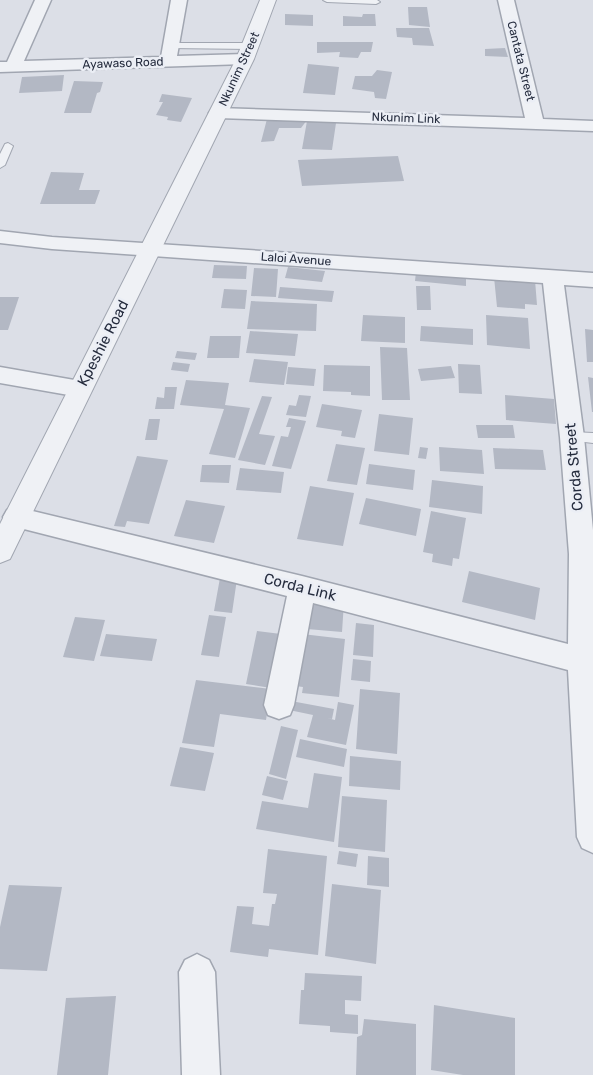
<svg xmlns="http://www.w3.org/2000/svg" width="593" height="1075" viewBox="0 0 593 1075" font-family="Rubik,sans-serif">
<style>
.building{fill:#b3b8c4}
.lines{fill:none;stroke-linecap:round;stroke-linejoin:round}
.service-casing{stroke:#a1a6b1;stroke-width:2}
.minor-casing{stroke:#a1a6b1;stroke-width:3}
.tertiary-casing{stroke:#a1a6b1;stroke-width:2}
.service{fill:#eff1f5;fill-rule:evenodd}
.minor{fill:#eff1f5;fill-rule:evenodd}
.tertiary{fill:#eff1f5;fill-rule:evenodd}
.labels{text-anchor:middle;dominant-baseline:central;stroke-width:5;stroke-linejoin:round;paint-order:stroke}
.far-street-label{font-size:12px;fill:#252c3e;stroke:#ebeef5}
.street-label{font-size:15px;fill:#252c3e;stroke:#ebeef5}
</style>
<rect width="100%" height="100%" fill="#dcdfe7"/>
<path class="building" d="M408,7H427L430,27L409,25Z
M285,14L313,15V26L285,25Z
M363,14H375L376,26H343V16L362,17Z
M396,28H429L434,46L413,45L412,38L397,37Z
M317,42H373L371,52H361L358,58L339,57L340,52L317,53Z
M505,48L508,57L485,56V49Z
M308,64L339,67L335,95L303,93Z
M377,70L392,72L386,99L375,98L374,92L352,89L355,76H372Z
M64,75L62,91L19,93L22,77Z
M74,81L103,82L100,92L97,93L91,113H64Z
M162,94L192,98L181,122L167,120L168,117L156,115L163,102H159Z
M267,119L307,120L301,128H279L274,141L261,142Z
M307,121L336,123L332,150L302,149Z
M398,156L404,181L302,186L298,160Z
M51,172L84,173L79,190H100L95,204H40Z
M214,265L247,266L246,279L212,278Z
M288,267L325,271L322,282L285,278Z
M254,268L278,269L276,297L251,296Z
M416,272L466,277V286L415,281Z
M494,277L535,280L537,305L525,304V309L497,307Z
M416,286H430L431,310H417Z
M280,287L334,291L332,302L278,298Z
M224,289L247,290L245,309L221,308Z
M0,297H19L8,330H0Z
M251,301L317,304L316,331L247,329Z
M363,315L405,317V343L361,341Z
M486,315L528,318L530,349L487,345Z
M421,326L473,329V345L420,341Z
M585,329L593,330V362H587Z
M250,331L298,334L295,356L246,353Z
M210,336H241L239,358H207Z
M380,347L407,348L410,400H382Z
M177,351L197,353L195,360L175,358Z
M254,359L288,362L284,385L249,382Z
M173,362L190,364L188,372L171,370Z
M458,364L480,365L482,394L459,393Z
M324,365L370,366V396L351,395V392L323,391Z
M451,366L455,378L421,381L418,369Z
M288,367L316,369L314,386L286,384Z
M588,377L593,378V412H592Z
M186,380L229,383L225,405L250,408L235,458L209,454L224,409L180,405Z
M165,387H177L174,409H155L157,397L164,398Z
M299,395L311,396L306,417L286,415L289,405L296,406Z
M505,395L554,399L556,424L506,420Z
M262,396L272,397L259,434L275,436L265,465L238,460Z
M322,404L362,410L355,438L341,436L342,431L316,427Z
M379,414L413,418L409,455L374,451Z
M289,418L306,421L291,469L272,466L281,436L288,437L291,427H286Z
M149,419H160L157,440H145Z
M476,425H513L515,438H478Z
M336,444L365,448L357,485L327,481Z
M420,447L428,448L426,459L418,458Z
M439,447L482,450L484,474L440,471Z
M493,448L543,450L546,470L495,469Z
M137,456L168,460L149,524L127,521L125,527L114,526Z
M369,464L415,470L413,490L366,484Z
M202,465H231L229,483L200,482Z
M240,468L284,472L281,493L236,490Z
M432,480L483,486L482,514L429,507Z
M310,486L354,493L343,546L297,539Z
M366,498L421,509L416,536L359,524Z
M186,500L225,506L214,543L174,536Z
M431,511L466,518L459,559L453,558L452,566L432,562L433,554L423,552Z
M469,571L540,588L535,620L462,602Z
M220,578L237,579L232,613L214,611Z
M310,599L344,602L342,632L307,629Z
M209,615L226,617L219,657L201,655Z
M75,617L105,620L94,661L63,657Z
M356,623L374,625L373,657L353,655Z
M257,631L281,634L271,688L246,684Z
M106,634L157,639L152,661L100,656Z
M302,634L345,639L339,697L302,693L303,687L295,686Z
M353,659L371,661L370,682L351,680Z
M196,680L271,689L266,720L220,714L214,747L182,743Z
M360,689L400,693L397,754L356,749Z
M291,701L334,709L332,719L327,718L335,720L338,702L354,705L346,745L307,737L313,715L289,710Z
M281,726L298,730L286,779L269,774Z
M300,739L347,749L344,767L296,757Z
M180,747L214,753L205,791L170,786Z
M350,756L401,761L400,790L349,786Z
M314,773L342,777L334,842L256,829L262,801L308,808Z
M267,776L288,781L283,800L262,795Z
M342,796L387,800L385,852L338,847Z
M268,849L327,856L318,955L269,949L268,957L230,952L237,906L254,907L252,924L269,926L272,904H275L277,894L263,893Z
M339,851L358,854L356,867L337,864Z
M368,856L389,858V887L367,885Z
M332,884L381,890L376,964L325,956Z
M9,885L62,887L47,971L0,969V927Z
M305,973L362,976L361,1001L345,1000V1014L358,1015V1034L330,1032V1026L299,1024L301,990H304Z
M116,996L108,1075H57L66,998Z
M434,1005L515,1018V1075H463L431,1070Z
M364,1019L416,1024V1075H356L357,1037L362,1035Z"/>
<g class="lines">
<defs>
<path id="service" d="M323,0H377L380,2L376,4L327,2Z
M171,43H251L255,46L251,49L168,48L167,46Z
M8,143L13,146L5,165L0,168V154L5,144Z
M572,432L593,433V443L568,440L566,437L568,434Z"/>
<path id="minor" d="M35,0H51L24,61L161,57L171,0H187L177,56L245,54L251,56L253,59L251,62L245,64L0,72V62H7Z
M498,0H514L543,119L593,121V131L218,118L212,117L209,113L212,109L218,108L525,118Z
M0,231L52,237L593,273V287L564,285L584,437L593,530V853L582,848L577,837L568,670L313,603L294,705L290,715L279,719L268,715L264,705L287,596L16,527L7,524L3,517L7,510L16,507L302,576L568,644L569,554L560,437L543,283L52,249L0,243Z
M0,367L80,381L88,383L92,389L88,395L80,397L0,383Z
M197,954L209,960L215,972L220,1075H182L179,972L185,960Z"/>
<path id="tertiary" d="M260,0H276L254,59L10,559L0,563V524L236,59Z"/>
</defs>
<use href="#service" class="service-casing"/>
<use href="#minor" class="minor-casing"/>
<use href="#tertiary" class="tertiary-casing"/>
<use href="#service" class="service"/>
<use href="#minor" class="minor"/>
<use href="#tertiary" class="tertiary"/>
</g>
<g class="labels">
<g class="far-street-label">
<text transform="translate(521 61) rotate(76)">Cantata Street</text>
<text transform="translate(123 63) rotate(-2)">Ayawaso Road</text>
<text transform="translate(239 69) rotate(-65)">Nkunim Street</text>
<text transform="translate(406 118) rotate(2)">Nkunim Link</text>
<text transform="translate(296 259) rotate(4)">Laloi Avenue</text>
</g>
<g class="street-label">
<text transform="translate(103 343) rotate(-63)">Kpeshie Road</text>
<text transform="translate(574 467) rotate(-95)">Corda Street</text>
<text transform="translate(300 587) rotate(14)">Corda Link</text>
</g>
</g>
</svg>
